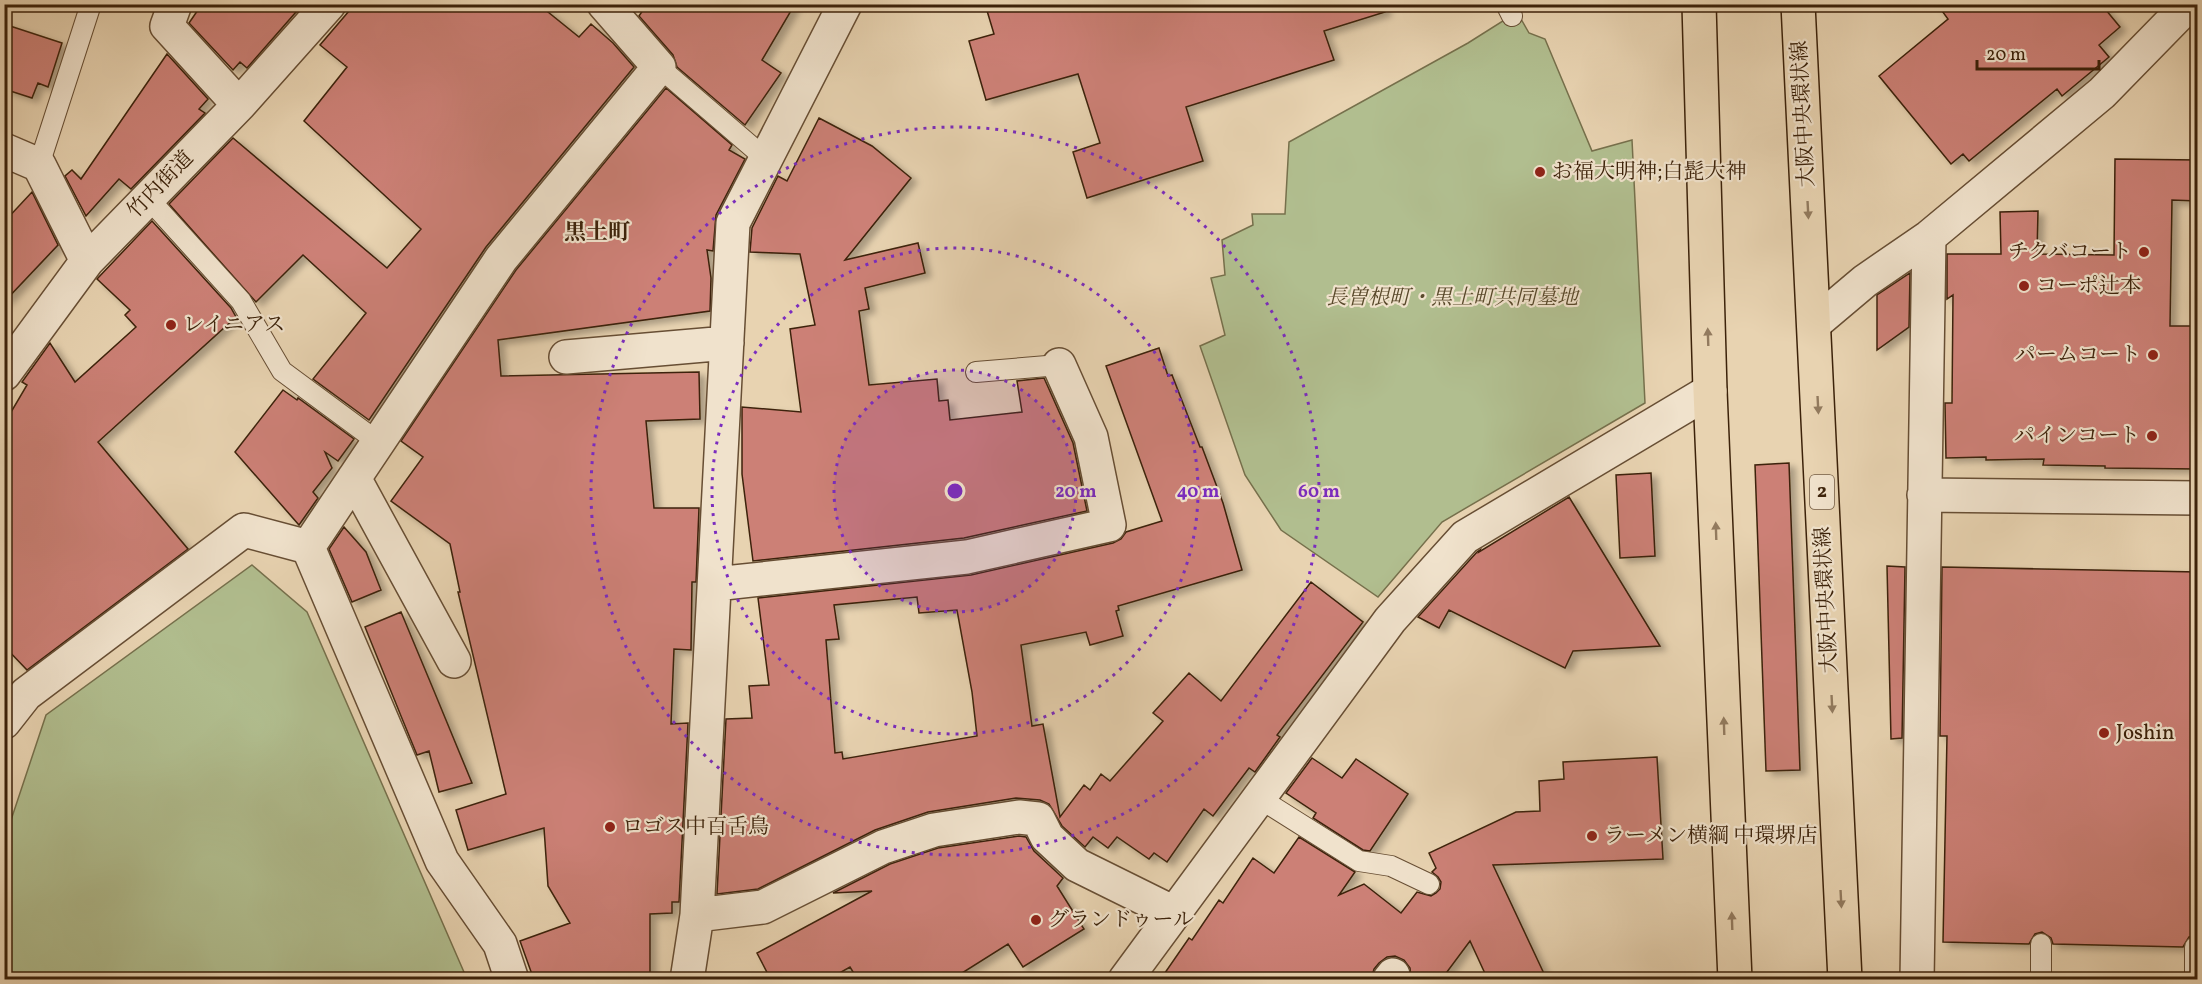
<svg xmlns="http://www.w3.org/2000/svg" width="2202" height="984" viewBox="0 0 2202 984" font-family="Vollkorn,'Noto Serif JP',serif">
<style>
.green{fill:#b1be8f;stroke:#76704c;stroke-width:1.5}
.building{fill:#cc8076;stroke:#3c220a;stroke-width:1.5;fill-rule:evenodd;filter:url(#shadow)}
.lines{fill:none;stroke-linecap:round;stroke-linejoin:round}
.lane-casing{stroke:#674e34;stroke-width:22}
.street-casing{stroke:#674e34;stroke-width:36}
.primary-casing{stroke:#3c220a;stroke-width:36}
.lane{stroke:#f0e2cc;stroke-width:20}
.street{stroke:#f0e2cc;stroke-width:33}
.primary{stroke:#e8d3b1;stroke-width:33}
.oneway{fill:#927a5e}
.ring{fill:none;stroke:#7b2cbf;stroke-width:3;stroke-dasharray:3 6}
.poi-dot{fill:#8f2418;stroke:#f0e2cc;stroke-width:2}
.labels{text-anchor:middle;dominant-baseline:central;stroke-width:4.5;stroke-linejoin:round;paint-order:stroke}
.shield{fill:#f0e2cc;stroke:#725c44;stroke-width:1.5}
.shield-label{font-size:20px;font-weight:bold;fill:#3c220a}
.street-label{font-size:21px;fill:#3c220a;stroke:#f0e2cc}
.poi-label{font-size:21px;fill:#3c220a;stroke:#f0e2cc;text-anchor:start}
.park-label{font-size:21px;font-style:italic;fill:#59492b;stroke:#f0e2cc}
.neighbourhood-label{font-size:22px;font-weight:bold;fill:#3c220a;stroke:#f0e2cc}
.centre{fill:#7b2cbf;stroke:#f0e2cc;stroke-width:3}
.ring-label{font-size:18px;text-anchor:middle;font-weight:bold;fill:#7b2cbf;stroke:#f0e2cc;stroke-width:4.5;stroke-linejoin:round;paint-order:stroke}
</style>
<defs>
<filter id="shadow"><feDropShadow dx="6" dy="4" stdDeviation="3" flood-color="#0004"/></filter>
</defs>
<rect width="100%" height="100%" fill="#e8d3b1"/>
<filter id="stains"><feTurbulence type="fractalNoise" baseFrequency=".00333" numOctaves="4"/><feColorMatrix values="0 0 0 0 .2 0 0 0 0 .09 0 0 0 0 .02 0 0 0 .5 -.17"/></filter>
<radialGradient id="worn" r=".72"><stop offset=".6" stop-color="#630" stop-opacity="0"/><stop offset="1" stop-color="#630" stop-opacity=".3"/></radialGradient>
<path class="green" d="M1517,12L1529,33L1545,39L1592,151L1632,140L1645,403L1442,522L1378,597L1281,530L1245,475L1200,346L1225,335L1211,278L1225,275L1222,240L1253,225L1252,214H1285L1289,142L1468,43Z
M252,565L307,612L467,979H5V838L46,715Z"/>
<path class="building" d="M202,4H303L247,68L240,62L233,70L189,23Z
M355,4H538L579,37L591,24L613,43L634,67L486,247L369,420L313,379L366,313L303,255L256,302L169,204L233,138L387,268L421,229L304,121L347,67L320,45Z
M647,4H795L762,60L781,73L745,125L677,67L673,55L639,16Z
M985,4H1384L1385,12L1324,31L1334,60L1186,107L1203,161L1087,198L1073,152L1100,143L1078,74L986,100L969,41L994,34Z
M1937,4H2101L2120,27L2099,45L2109,57L2062,96L2057,89L1969,161L1963,154L1951,164L1879,76L1948,19Z
M4,24L62,43L48,87L38,83L32,98L4,89Z
M167,54L208,99L199,109L205,113L131,189L119,179L86,216L65,176L72,170L81,179Z
M666,88L732,145L729,150L745,159L716,215L713,251L707,250L711,278L710,311L498,340L501,376L699,372L700,419L646,421L654,508H699L696,582H692L691,650L674,649L671,724L688,723L679,902H672V913L650,914V979L534,980L520,941L570,923L548,886L544,828L468,850L456,810L506,794L458,592H460L450,544L391,501L423,457L401,441L516,270Z
M819,118L872,146L911,178L845,260L918,243L925,273L865,288L869,309L859,311L869,385L937,379L939,401L948,400L950,420L1022,412L1017,381L1044,378L1073,443L1087,511L964,538L753,561L742,474V407L801,412L790,329L815,325L800,254L750,252L752,228L778,176L787,181Z
M2115,159L2198,160V201L2172,200L2170,326H2198V469L2105,468V466L2043,465L2044,459L1986,460V457L1946,458L1945,403H1952L1953,295L1947,299V254H2001L2000,212L2038,211L2037,254L2114,255Z
M32,192L58,245L4,302V222Z
M152,221L231,308L236,317L98,442L188,549L27,670L4,646V424L27,385L22,382L50,343L75,382L136,327L125,315L130,310L97,279Z
M1910,273L1909,327L1877,350V295Z
M1159,348L1168,376L1172,375L1200,447H1202L1223,503L1242,570L1118,606L1119,610L1116,611L1123,636L1090,645L1086,632L1021,645L1032,726L1043,724L1060,817L1084,785L1090,790L1101,774L1110,781L1163,721L1153,713L1189,673L1221,701L1311,582L1363,622L1277,735L1280,737L1255,772L1249,768L1213,816L1204,809L1167,862L1154,853L1149,859L1117,837L1108,848L1093,837L1085,847L1062,826L1049,804L1040,800L1016,798L928,812L875,830L758,889L717,894L726,719L752,718L749,686L769,685L758,598L971,575L1113,543L1121,539L1126,532L1162,521L1106,366ZM917,597L919,613L957,610L972,692L977,736L843,759L842,752L835,753L826,640L839,639L834,605Z
M283,390L297,400L298,398L354,439L338,461L325,452L332,468L313,492L318,498L299,525L235,452Z
M1789,463L1800,770L1766,771L1755,465Z
M1651,473L1655,556L1620,558L1616,475Z
M1569,497L1660,646L1573,651L1565,668L1449,610L1439,628L1418,617L1477,552L1480,550L1479,552Z
M344,527L366,552L381,590L352,602L329,549Z
M1887,566L1905,567L1902,738L1891,739Z
M1942,567L2198,572V936L2189,937L2183,947L2053,944L2051,938L2042,932L2035,934L2029,944L1943,942L1947,736H1940Z
M401,612L434,691L472,783L439,792L429,751L417,755L401,716L365,627Z
M1657,757L1663,859L1493,865L1547,980H1488L1470,941L1441,980H1411L1410,968L1404,960L1395,956L1387,957L1379,963L1374,969L1371,980H1160L1189,938L1192,940L1219,900L1223,903L1253,858L1274,873L1299,837L1355,872L1339,895L1364,884L1401,913L1417,892L1431,896L1436,893L1440,889L1441,882L1438,877L1432,872L1436,868L1429,853L1516,812L1540,811L1539,781L1564,779L1563,762Z
M1312,758L1342,778L1356,759L1408,794L1370,851L1363,850L1313,818L1316,813L1286,793Z
M1019,836L1026,837L1034,851L1063,878L1057,886L1084,929L1023,967L1008,944L951,980H858L850,967L827,980H771L757,953L872,891L833,893L890,864L938,848Z"/>
<g class="lines">
<defs>
<path id="lane" d="M1506,4L1512,16
M659,67L766,159
M39,165L91,4
M148,198L241,301L282,371L378,442
M976,372L1059,365
M1259,798L1359,861L1391,866L1429,884
M2041,980V944
M2195,980V947"/>
<path id="street" d="M175,4L167,26L239,105
M4,150L39,165L87,261
M1814,324L1865,281L1929,237L2102,93L2189,4
M566,357L727,343
M4,374L87,261L239,105L329,4
M354,478L454,661
M1924,495L2198,498
M308,547L501,259L659,67L604,4
M715,584L967,557L1109,525L1091,437L1059,365
M4,722L26,694L244,530L308,547L442,861L500,944L512,980
M697,915L763,907L883,847L934,830L1019,817L1038,819L1047,837L1077,865L1174,913
M687,980L697,915L733,223L845,4
M1125,980L1390,620L1465,537L1710,391
M1389,980L1393,975
M1917,980L1929,237"/>
<path id="primary" d="M1699,4L1710,391L1735,980
M1798,4L1845,980"/>
</defs>
<use href="#lane" class="lane-casing"/>
<use href="#street" class="street-casing"/>
<use href="#primary" class="primary-casing"/>
<use href="#lane" class="lane"/>
<use href="#street" class="street"/>
<use href="#primary" class="primary"/>
</g>
<defs><path id="oneway-solid" d="M-6-.8H1V-3.2L6.5 0L1 3.2V.8H-6Z" transform="scale(1.5)"/></defs>
<g class="oneway">
<use href="#oneway-solid" transform="translate(1808 210) rotate(87)"/>
<use href="#oneway-solid" transform="translate(1708 337) rotate(-92)"/>
<use href="#oneway-solid" transform="translate(1818 405) rotate(87)"/>
<use href="#oneway-solid" transform="translate(1716 531) rotate(-92)"/>
<use href="#oneway-solid" transform="translate(1832 704) rotate(87)"/>
<use href="#oneway-solid" transform="translate(1724 726) rotate(-92)"/>
<use href="#oneway-solid" transform="translate(1841 899) rotate(87)"/>
<use href="#oneway-solid" transform="translate(1732 921) rotate(-92)"/>
</g>
<circle cx="955" cy="491" r="121" fill="#7b2cbf" fill-opacity=".12"/>
<g class="ring">
<circle cx="955" cy="491" r="121"/>
<circle cx="955" cy="491" r="243"/>
<circle cx="955" cy="491" r="364"/>
</g>
<g class="poi-dot">
<circle cx="1540" cy="172" r="6"/>
<circle cx="2144" cy="252" r="6"/>
<circle cx="2024" cy="286" r="6"/>
<circle cx="171" cy="325" r="6"/>
<circle cx="2153" cy="355" r="6"/>
<circle cx="2152" cy="436" r="6"/>
<circle cx="2104" cy="733" r="6"/>
<circle cx="610" cy="827" r="6"/>
<circle cx="1592" cy="836" r="6"/>
<circle cx="1036" cy="920" r="6"/>
</g>
<g class="labels">
<rect class="shield" x="1810" y="475" width="24" height="34" rx="4.5"/>
<g class="shield-label">
<text x="1822" y="492">2</text>
</g>
<g class="street-label">
<text transform="translate(1804 114) rotate(-93)">大阪中央環状線</text>
<text transform="translate(161 185) rotate(-46)">竹内街道</text>
<text transform="translate(1827 600) rotate(-93)">大阪中央環状線</text>
</g>
<g class="poi-label">
<text x="1552" y="172">お福大明神;白髭大神</text>
<text x="2132" y="252" text-anchor="end">チクバコート</text>
<text x="2036" y="286">コーポ辻本</text>
<text x="183" y="325">レイニアス</text>
<text x="2141" y="355" text-anchor="end">パームコート</text>
<text x="2140" y="436" text-anchor="end">パインコート</text>
<text x="2116" y="733">Joshin</text>
<text x="622" y="827">ロゴス中百舌鳥</text>
<text x="1604" y="836">ラーメン横綱 中環堺店</text>
<text x="1048" y="920">グランドゥール</text>
</g>
<g class="park-label">
<text x="1452" y="298">長曽根町・黒土町共同墓地</text>
</g>
<g class="neighbourhood-label">
<text x="597" y="233">黒土町</text>
</g>
</g>
<circle cx="955" cy="491" r="9" class="centre"/>
<g class="ring-label">
<text x="1076" y="497">20 m</text>
<text x="1198" y="497">40 m</text>
<text x="1319" y="497">60 m</text>
</g>
<rect width="2202" height="984" fill="none" stroke="#e8d3b1" stroke-width="24"/>
<rect x="6" y="6" width="2190" height="972" fill="none" stroke="#3c220a" stroke-width="3"/>
<rect x="12" y="12" width="2178" height="960" fill="none" stroke="#3c220a" stroke-width="1.5"/>
<path d="M1977 60v9h122v-9" fill="none" stroke="#3c220a" stroke-width="3"/>
<text x="1986" y="60" font-size="18" fill="#3c220a" stroke="#f0e2cc" stroke-width="4.5" paint-order="stroke">20 m</text>
<rect width="100%" height="100%" filter="url(#stains)"/>
<rect width="100%" height="100%" fill="url(#worn)"/>
</svg>
